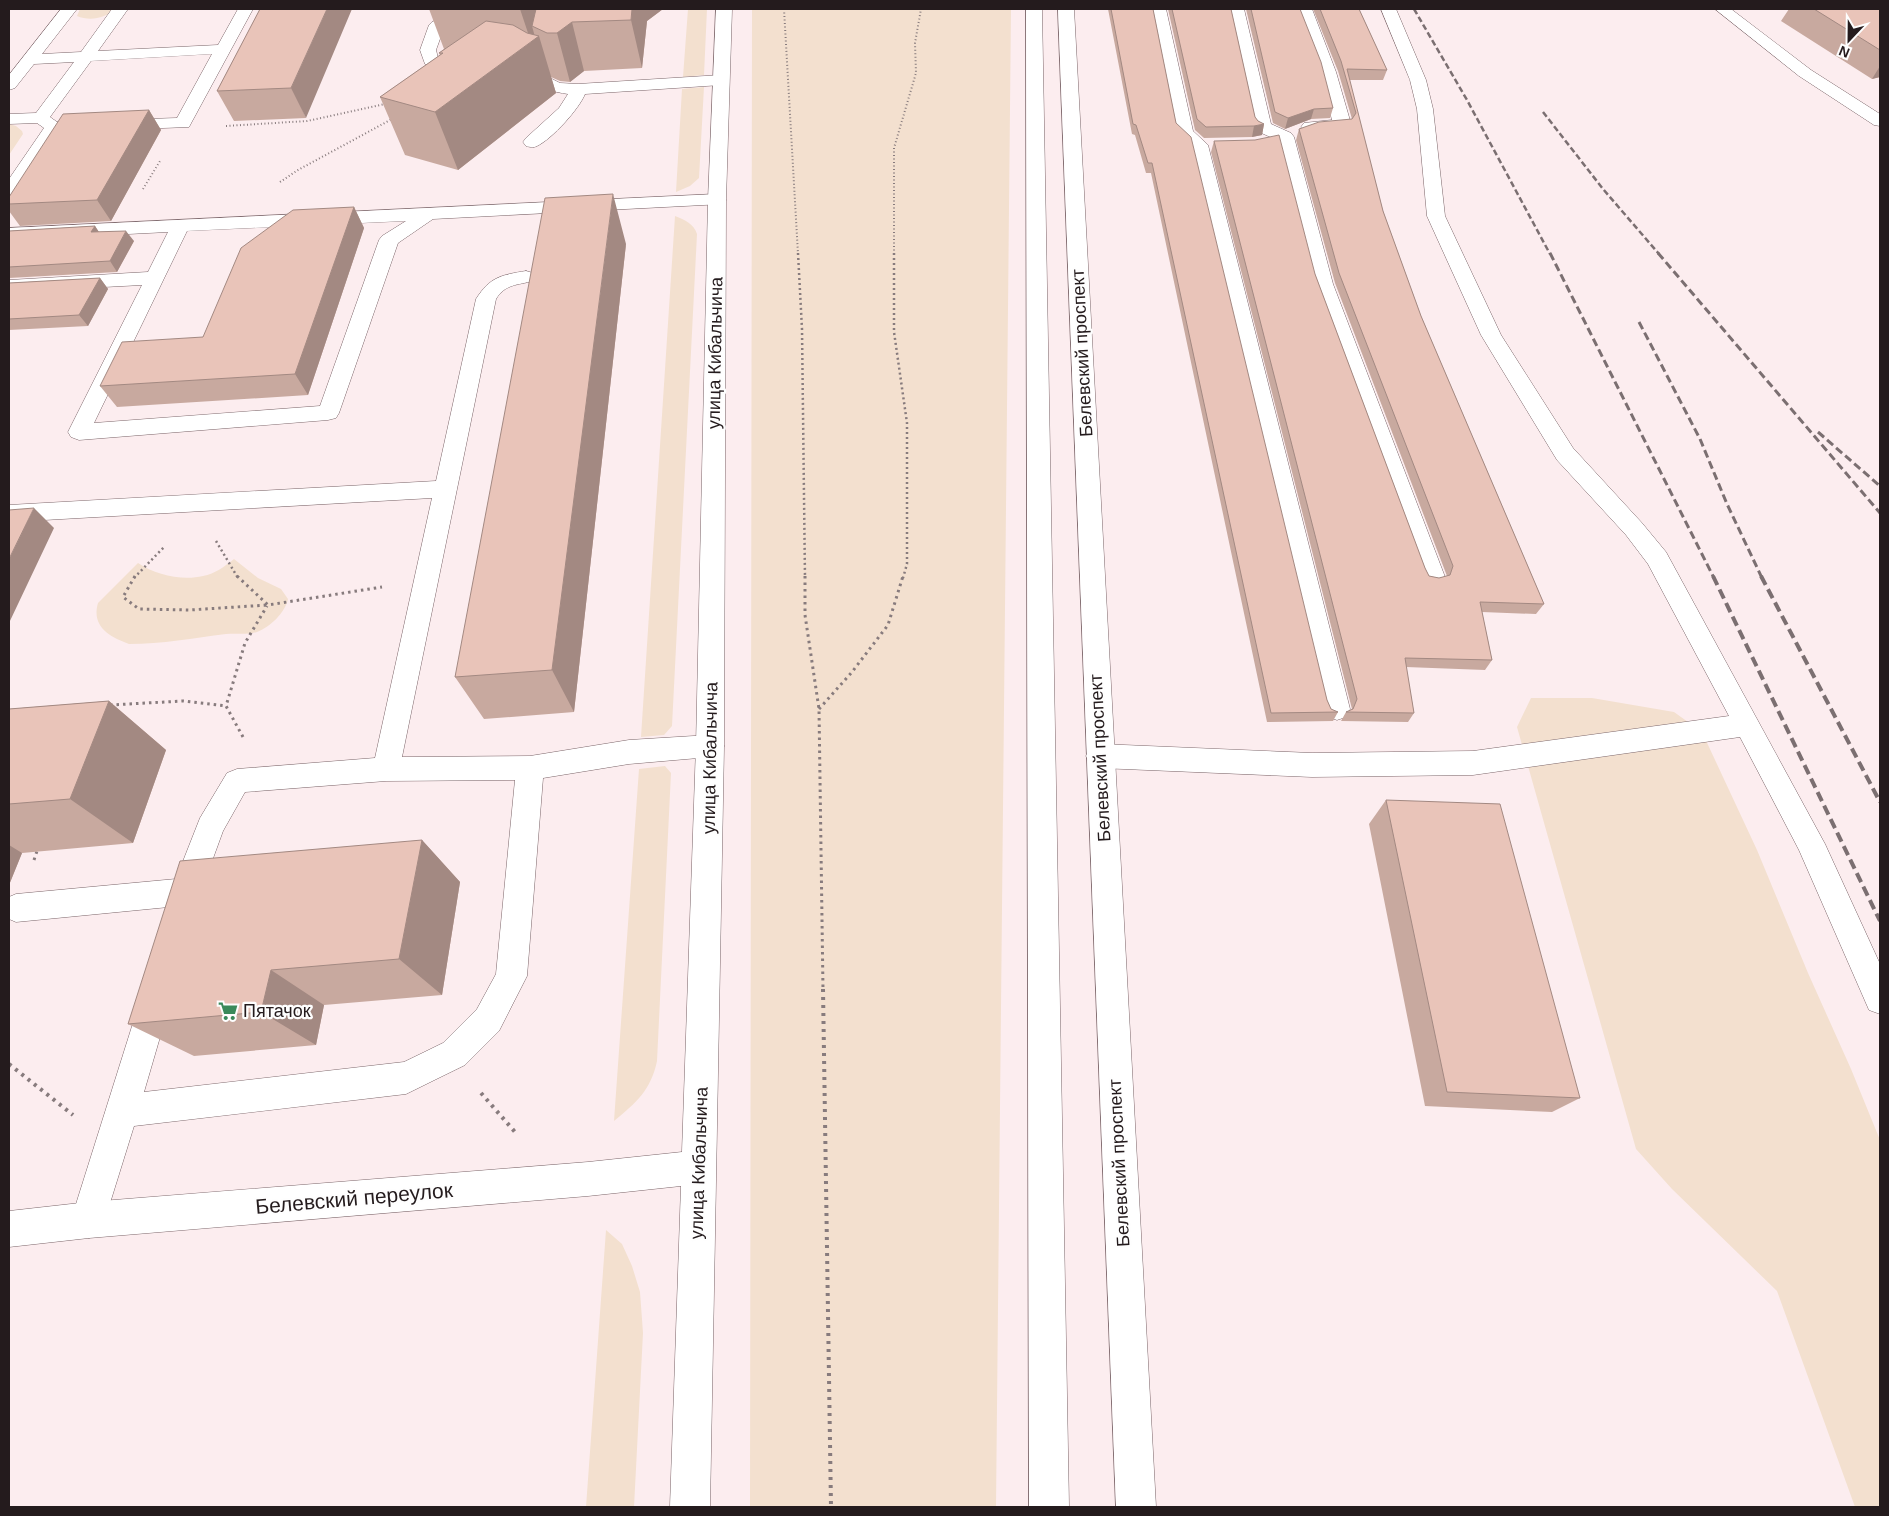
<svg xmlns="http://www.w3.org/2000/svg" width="1889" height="1516" viewBox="0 0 1889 1516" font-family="Helvetica,sans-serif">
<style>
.green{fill:#f3e0cf}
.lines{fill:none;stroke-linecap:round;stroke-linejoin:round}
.lane-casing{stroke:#7b6569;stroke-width:1}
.street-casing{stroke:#7b6569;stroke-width:1}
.secondary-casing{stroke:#7b6569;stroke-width:1}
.path-far3{stroke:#877b7d;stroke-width:2;stroke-dasharray:1 2.5;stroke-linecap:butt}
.path-far2{stroke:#877b7d;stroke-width:2.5;stroke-dasharray:2 3;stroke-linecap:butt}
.path-far1{stroke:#877b7d;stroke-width:3;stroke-dasharray:2.5 4;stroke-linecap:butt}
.path{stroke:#877b7d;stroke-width:4;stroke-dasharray:3 5;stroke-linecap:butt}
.lane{fill:#fff;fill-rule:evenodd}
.street{fill:#fff;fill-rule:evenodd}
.secondary{fill:#fff;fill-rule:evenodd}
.rail-far2{stroke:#7b6f71;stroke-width:2.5;stroke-dasharray:6 3;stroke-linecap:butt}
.rail-far1{stroke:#7b6f71;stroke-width:3;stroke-dasharray:8 4;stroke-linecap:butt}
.rail{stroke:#7b6f71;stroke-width:4;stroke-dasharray:10 5;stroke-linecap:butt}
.wall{fill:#c8a99f}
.shaded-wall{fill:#a38982}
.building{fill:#e9c4b9;stroke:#a38982}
.labels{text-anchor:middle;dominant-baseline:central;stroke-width:4.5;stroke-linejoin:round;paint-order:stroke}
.street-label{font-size:18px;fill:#241b1d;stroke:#fefefe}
.poi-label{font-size:18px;fill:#241b1d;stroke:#fefefe;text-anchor:start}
.near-street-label{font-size:21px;fill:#241b1d;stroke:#fefefe}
</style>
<rect width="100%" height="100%" fill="#fcedef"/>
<path class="green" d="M80,9H114C105,19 89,21 77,16Z
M688,9H707L704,75L683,77Z
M752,9H1011L996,1507H750Z
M704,87L699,178L690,186L676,192L682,89Z
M9,124L16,126L22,131L23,134L9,155Z
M675,216C685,220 694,224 697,234L672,726L664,735L641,737Z
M234,559L258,578L281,589L288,599C285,613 270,627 257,632C246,635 237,633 226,634C194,638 162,644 129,644C110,637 91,627 98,603L138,563C156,575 182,581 203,576C215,574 225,566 234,559Z
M1531,698H1592L1674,712L1702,732L1757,850L1808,973L1851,1069L1880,1140V1507H1855L1777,1291L1672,1189L1636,1149L1517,727Z
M665,766L671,773L657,1061C651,1090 636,1103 614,1121L639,769Z
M606,1230L622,1244L632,1266L640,1292L643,1333L634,1507H586Z"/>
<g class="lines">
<defs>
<path id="lane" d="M61,9H77L42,54L81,52L112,9H128L98,51L218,45L238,9H253L189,127L58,132L15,196L9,197V179L44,128L37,123L9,124V114L36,113L74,62L34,64L15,88L9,90V75ZM212,54L177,118L57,122L50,117L91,61Z
M545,9H560L544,75L560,83L578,84L721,75L727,77L729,80L727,83L721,85L585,94C579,109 552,139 537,146C533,148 530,147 526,146L523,142L526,138L559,108L568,94C554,92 536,88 528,76Z
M1151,9H1166L1193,131L1208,145L1350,709L1346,717L1337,720L1328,717L1324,709L1191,147L1176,133Z
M1229,9H1244L1271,124L1291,133L1294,137L1333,284L1445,577L1442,584L1433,586L1424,584L1421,577L1313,284L1277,140L1257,131L1254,127Z
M1296,9H1312L1336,72L1351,124L1348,128L1310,132L1304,131L1301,127L1304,123L1332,120L1320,72Z
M1381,9H1396L1426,80L1433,109L1445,216L1501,335L1573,448L1642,523L1666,552L1825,844L1880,964V1014L1869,1010L1799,850L1740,737L1473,775L1312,777L1100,768L1090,764L1086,756L1090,748L1100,744L1312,753L1473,751L1729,716L1648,564L1626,535L1557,460L1481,335L1427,216L1417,109L1410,80Z
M1715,9H1731L1811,70L1880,114V126L1874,125L1799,76Z
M437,20L442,22L445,25L436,50L438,58L474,61L476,64L474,67L437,69L425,64L420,50L429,25L432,22Z
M717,194L723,196L726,200L723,204L433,219L398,243L339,413L336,418L328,420L79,440L71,437L68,432L142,285L9,292V280L148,272L168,232L9,240V228ZM406,221L382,236L379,240L320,406L94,423L187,231Z
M526,271L533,273L536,277L533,281C518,285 505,284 496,299L402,757L530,756L629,740L710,735L720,738L724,746L720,754L710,757L629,764L543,778L527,976L499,1031L465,1065L406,1094L134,1126L101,1232L89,1238L77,1232L71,1220L145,985L156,981L167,985L172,996L144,1092L404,1062L443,1043L477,1009L496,974L515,780L386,781L245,792L223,831L196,905L185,909L179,906L16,922L9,919V897L16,894L176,879L200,818L227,773L237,769L375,758L432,498L9,522V505L436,481L476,299C490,277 501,275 526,271Z"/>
<path id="street" d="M716,9H732L726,200L724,746L710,1507H670L681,1186L588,1196L89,1238L9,1247V1211L89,1202L588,1162L682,1152L696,746L708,200Z"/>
<path id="secondary" d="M1026,9H1042L1069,1507H1029Z
M1058,9H1074L1156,1507H1116Z"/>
</defs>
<use href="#lane" class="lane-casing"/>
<use href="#street" class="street-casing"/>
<use href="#secondary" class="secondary-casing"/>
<path class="path-far3" d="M784,9L798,254
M226,126L307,121L385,104
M280,182L298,170L392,119
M143,189L160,161
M894,254V148L916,73L915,43L921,9"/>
<path class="path-far2" d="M798,253L802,329L805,578
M894,253V332L907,423V564L903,578
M216,541L238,578
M134,578L165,546"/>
<path class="path-far1" d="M135,576L123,597L139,609L189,610L267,605
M237,576L268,605L382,587
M805,576V615L819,709L823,990
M110,705L183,701L226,706
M819,709L852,672L888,625L903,576
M243,737L226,706L245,643L267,606
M34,860L37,851"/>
<path class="path" d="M823,989L831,1507
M9,1064L73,1115
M481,1093L515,1132"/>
<use href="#lane" class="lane"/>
<use href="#street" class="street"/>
<use href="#secondary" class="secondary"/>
<path class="rail-far2" d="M1414,9L1467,100L1550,254
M1543,112L1603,189L1659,254"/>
<path class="rail-far1" d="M1550,253L1714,578
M1658,253L1880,513
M1639,322L1700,439L1727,504L1762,578
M1818,432L1880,486"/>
<path class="rail" d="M1713,576L1880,921
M1761,576L1880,802"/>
</g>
<path class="wall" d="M260,9L306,118L234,121L217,91Z
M429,9H663L647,21L642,68L584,71L570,82L560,81L551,77L556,93L458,170L405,155L380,97L440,55L439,53L444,49Z
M1108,9H1153L1176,123L1327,700L1331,709L1338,712L1333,721L1267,722L1151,173H1146L1135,135L1132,134Z
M1168,9H1231L1255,117L1258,121L1264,124L1262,135L1252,137L1204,138L1195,130Z
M1246,9H1300L1333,108L1330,118L1311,119L1285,129L1273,123Z
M1313,9H1359L1387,70L1383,80H1349L1383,211L1421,316L1544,604L1536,614L1482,612L1492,660L1485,670L1406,667L1414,713L1408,722L1341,721L1346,712L1352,709L1211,152L1214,141L1315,274L1425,568L1429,576L1439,578L1447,576L1335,283L1296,140L1299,129L1352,119L1338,71Z
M1789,9H1880V77L1872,79L1781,21Z
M149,110L161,130L111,221L20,226L9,211V197Z
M354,207L364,228L308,395L117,407L100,386L203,337Z
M95,226L99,232L134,241L117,272L9,278V231Z
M626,244L574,712L484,719L455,677Z
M100,278L108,289L88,326L9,330V283Z
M109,701L166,750L133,843L22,853L9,885V709Z
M1386,800L1580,1098L1552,1112L1425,1106L1369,824Z
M422,840L460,882L442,995L324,1005L316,1045L194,1056L128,1024Z"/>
<path class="shaded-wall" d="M327,9H352L306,118L291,88Z
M520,9H543L532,26L535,37L539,36L556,93L458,170L435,112L531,42Z
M632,9H663L647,21L642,68L631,20Z
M572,22L584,71L570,82L557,33Z
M1880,66V77L1872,79Z
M1314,109L1311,119L1285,129L1288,118Z
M149,110L161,130L111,221L97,200Z
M1264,124L1262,135L1252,137L1254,126Z
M613,194L626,244L574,712L552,670Z
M354,207L364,228L308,395L295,374Z
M95,226L102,237L91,232Z
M126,231L134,241L117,272L110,261Z
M100,278L108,289L88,326L79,315Z
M34,508L54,528L9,623V559Z
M109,701L166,750L133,843L70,799Z
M422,840L460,882L442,995L399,959Z
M9,845L22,853L9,885Z
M271,970L324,1005L316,1045L261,1012Z"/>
<path class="building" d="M260,9H327L291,88L217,91Z
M536,9H632L631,20L572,22L557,33H547L532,26Z
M1111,9H1153L1176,123L1191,137L1327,700L1331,709L1338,712L1271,713L1152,163H1148L1136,125L1133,124Z
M1172,9H1231L1255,117L1258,121L1264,124L1254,126L1206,127L1197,119Z
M1251,9H1300L1321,62L1333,108L1314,109L1288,118L1275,112Z
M1320,9H1359L1387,70L1347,69L1383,211L1421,316L1544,604L1480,602L1492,660L1405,658L1414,713L1346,712L1353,709L1357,699L1214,141L1255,140L1279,135L1315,274L1425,568L1429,576L1439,578L1450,575L1453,566L1339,273L1299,129L1319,122L1352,119L1356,113L1341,61Z
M1814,9H1880V50Z
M486,21L513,25L527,33L539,36L435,112L380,97L443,53H439Z
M149,110L97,200L9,204V197L63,114Z
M613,194L552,670L455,677L545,198Z
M354,207L295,374L100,386L122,342L203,337L241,248L293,210Z
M95,226L91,232L126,231L110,261L9,267V231Z
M100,278L79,315L9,319V283Z
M34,508L9,559V510Z
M109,701L70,799L9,804V709Z
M1386,800L1500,804L1580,1098L1447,1092Z
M422,840L399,959L271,970L261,1012L128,1024L180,861Z"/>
<defs>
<symbol id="supermarket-bare" viewBox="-9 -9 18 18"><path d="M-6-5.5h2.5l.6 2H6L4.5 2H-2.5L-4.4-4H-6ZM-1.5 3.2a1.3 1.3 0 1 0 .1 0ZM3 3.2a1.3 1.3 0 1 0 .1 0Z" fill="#3a8a5b" stroke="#fefefe" stroke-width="2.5" paint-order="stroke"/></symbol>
</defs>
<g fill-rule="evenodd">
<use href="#supermarket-bare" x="214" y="997" width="28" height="28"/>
</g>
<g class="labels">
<g class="street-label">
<text transform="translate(715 353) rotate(-89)">улица Кибальчича</text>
<text transform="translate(1082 353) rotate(-93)">Белевский проспект</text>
<text transform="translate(710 758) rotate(-89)">улица Кибальчича</text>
<text transform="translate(1100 758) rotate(-93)">Белевский проспект</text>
<text transform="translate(699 1163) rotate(-88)">улица Кибальчича</text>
<text transform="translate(1119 1163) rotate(-93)">Белевский проспект</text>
</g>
<g class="poi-label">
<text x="243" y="1011">Пятачок</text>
</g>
<g class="near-street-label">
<text transform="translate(354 1198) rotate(-5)">Белевский переулок</text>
</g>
</g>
<rect width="1889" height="1516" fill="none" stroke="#241b1d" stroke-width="20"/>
<g transform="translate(1849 40) rotate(202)" stroke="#fefefe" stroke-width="4" paint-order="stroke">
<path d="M0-4L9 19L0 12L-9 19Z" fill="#241b1d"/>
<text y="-8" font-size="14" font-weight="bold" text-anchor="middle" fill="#241b1d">N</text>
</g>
</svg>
